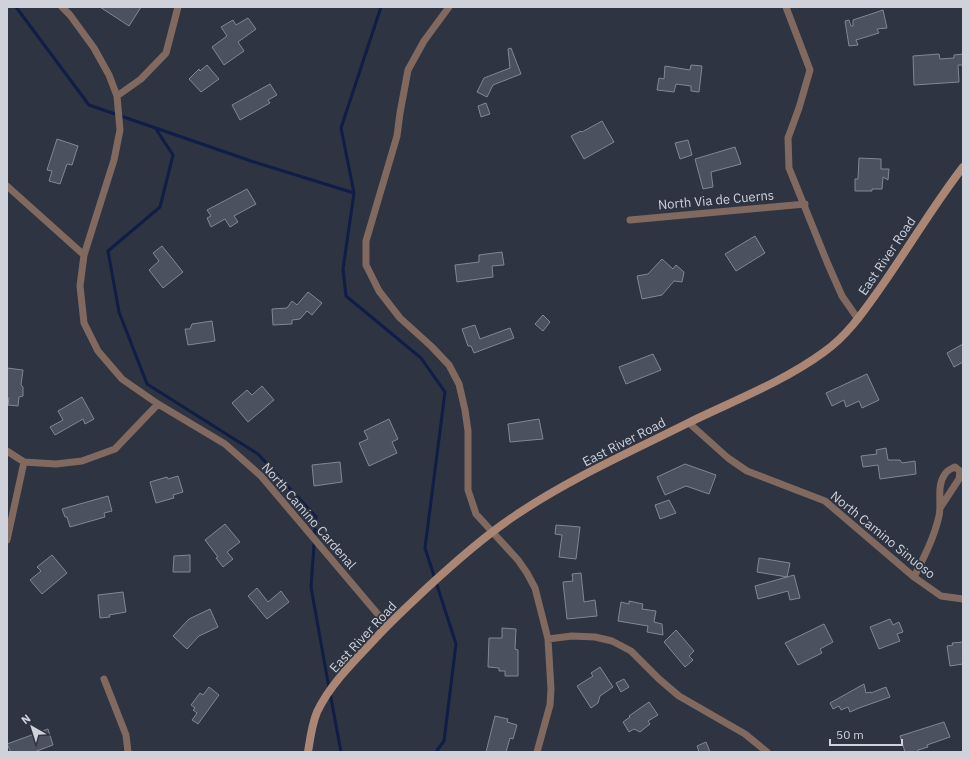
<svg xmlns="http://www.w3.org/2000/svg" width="970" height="759" viewBox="0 0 970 759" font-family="'IBM Plex Sans',sans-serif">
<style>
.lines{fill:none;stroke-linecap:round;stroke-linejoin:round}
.stream{stroke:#101d46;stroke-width:3}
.building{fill:#4b515f;stroke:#808796}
.street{stroke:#81695f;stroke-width:7}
.secondary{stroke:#ac8675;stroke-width:8}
.labels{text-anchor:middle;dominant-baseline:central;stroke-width:3.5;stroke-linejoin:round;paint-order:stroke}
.street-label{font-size:13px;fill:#cfd2db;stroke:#2e3442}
</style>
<rect width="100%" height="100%" fill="#2e3442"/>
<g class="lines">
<path class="stream" d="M16,7L89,105L254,162L354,193L343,269L346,296L421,358L445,392L425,548L456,644L444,741L436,752
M156,129L173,155L160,207L108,251L119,312L147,384L258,454L316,517L311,587L329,688
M354,193L341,128L381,7
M330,693L341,752"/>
</g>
<path class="building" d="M100,7H141L129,26Z
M883,10L887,28L877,29L879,33L856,40L858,45L849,46L845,21L849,20L851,26H853V20Z
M248,18L256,29L238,42L244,51L224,65L212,47L227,36L221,27L233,20L236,25Z
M511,48L521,74L493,85L487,97L477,92L484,78L510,68L508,49Z
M939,54L940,59L954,58V55L963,54V65H958L959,82L914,85L913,56Z
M207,65L219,79L201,92L189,79L199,69L200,71Z
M691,65L702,66L699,92L691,91V86L676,84L674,92L657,90L659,78L664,79L665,66L690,70Z
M270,84L277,95L268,100L270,103L240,120L232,105Z
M486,103L490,114L481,117L478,106Z
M602,121L614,142L584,159L571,136L581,131L582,132Z
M57,139L78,146L72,165L67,164L60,184L49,181L52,171L47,170Z
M688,140L692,155L680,159L675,143Z
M735,147L741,164L711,172L713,187L703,189L695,159Z
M859,158L881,159V169H889L888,180L883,177L882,189H872V191H855V179H858Z
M247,189L256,204L234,216L238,222L230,227L225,219L211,227L207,218L211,216L207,210Z
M755,236L765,253L736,271L725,254Z
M162,246L183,272L163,288L149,270L159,261L153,253Z
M502,252L504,265L492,266L493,277L457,282L455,265L479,262V255Z
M662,259L673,269L676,265L684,272L682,282L674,281L662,295L642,299L637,276L648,274Z
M308,292L322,303L312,315L307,311L300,319L292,320V324L273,325L272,309L287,308L292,301L297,305Z
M543,315L550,322L543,331L535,324Z
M212,321L215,341L188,345L185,329H190L192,324Z
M475,325L480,339L510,328L514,338L474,353L471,346H468L462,329Z
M963,344V362L954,367L947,353Z
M653,354L661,370L626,384L619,367Z
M7,368L23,370L21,385L23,387V396L19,397L18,406L8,405L9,398H7Z
M867,374L879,400L862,408L859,401L846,407L844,400L832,406L826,393Z
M262,386L274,400L248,422L232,403L247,390L252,395Z
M82,397L94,419L85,424L83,419L55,435L50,427L63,420L58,411Z
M389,419L398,439L392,442L397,453L369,466L359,443L368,439L364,431Z
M539,419L543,439L510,442L508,424Z
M886,448L888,460H900L902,463L915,461L916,474L880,479L878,465L863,467L861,456L877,454L876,450Z
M340,462L342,482L314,486L312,465Z
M685,464L716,475L709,494L686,486L665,495L657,477Z
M178,476L183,492L173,495L174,498L156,503L150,482L167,477L168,479Z
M108,496L112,511L104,513L105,517L70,527L67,517H65L62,509Z
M669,500L676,513L660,519L655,505Z
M225,524L240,542L227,552L233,559L223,567L216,558L218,557L205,540Z
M556,525L580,527L576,559L559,557L562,535L555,534Z
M52,555L67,573L42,594L30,580L41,571L37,567Z
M190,555V572H173L174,556Z
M759,558L790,563L787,577L794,575L800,598L790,600L788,591L758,599L755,586L787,577L757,572Z
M581,573L584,602L595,600L597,616L567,619L563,582L573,581L572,574Z
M257,588L268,602L281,591L289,602L267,619L248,596Z
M123,592L126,612L109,615L110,617L100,618L98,595Z
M629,601L643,604L642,609L656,611L654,622L662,624L663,635L647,632L648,626L618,621L621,602L629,604Z
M210,609L218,627L199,636L187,649L173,636L189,619Z
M890,619L893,625L899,622L903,632L897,634L900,641L879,649L870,627Z
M824,624L833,642L820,649L822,653L798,665L785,643Z
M502,628L516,629L515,649L518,650V676H505V671H499V668L488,667L489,638H502Z
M676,630L694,651L689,656L693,660L685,667L664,642Z
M963,642V664L950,666L947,646L953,645L952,643Z
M600,667L613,687L600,696L598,703L591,708L577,686L593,676L591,673Z
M624,679L629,687L621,692L616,683Z
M864,684L866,693L871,692V693L886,687L890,697L859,708L850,712L848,707L841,710L839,706L833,709L830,703Z
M209,687L219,695L198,724L192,720L197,713L193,710L195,708L191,705L200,693L203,695Z
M649,702L658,715L648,721L650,724L640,732L634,729L629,732L623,722L630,717L629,716Z
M495,716L508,719L507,722L517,725L513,739L510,738L506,752H486Z
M944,722L950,737L927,745L928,747L918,750V752H905L900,736Z
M48,729L53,745L34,752H11L7,744Z
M706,742L710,752H699L697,746Z"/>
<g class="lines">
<path class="street" d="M62,7L70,15L94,48L109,75L117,96L120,130L114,160L84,255L80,286L84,323L98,351L122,379L158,404L225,444L261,476L387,625
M449,7L424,41L408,70L400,113L397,136L366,241V265L379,291L400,318L431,346L449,365L459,384L465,410L468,431V490L476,514L518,560L527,573L535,588L548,639L551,689L550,705L537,752
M786,7L810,70L799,108L788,138L789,168L827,262L842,296L858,319
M117,96L141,79L166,53L178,7
M7,186L84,255
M630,220L805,204
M689,423L728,458L747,471L825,501L914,577L941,596L963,599
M7,451L24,462L56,464L82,461L115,449L158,404
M7,540L24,462
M914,577C924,557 934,538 939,516C942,503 936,486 945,474C947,470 951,469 955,467L960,471L959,479L940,508
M548,639L572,636L595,637L612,641L631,651L659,679L679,696L745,734L767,752
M104,679L126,735L128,752"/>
<path class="secondary" d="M308,752C310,739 312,724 317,712C330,685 353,662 373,641C390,622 409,605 428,587C456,561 484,536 516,515C569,479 630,452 688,423C733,401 783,382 824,352C848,335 864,311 881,287C909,247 933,206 963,167"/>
</g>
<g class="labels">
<g class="street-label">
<text transform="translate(716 200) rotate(-5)">North Via de Cuerns</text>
<text transform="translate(887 256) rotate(-56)">East River Road</text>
<text transform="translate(624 442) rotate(-27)">East River Road</text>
<text transform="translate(309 516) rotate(49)">North Camino Cardenal</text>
<text transform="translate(883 535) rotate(39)">North Camino Sinuoso</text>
<text transform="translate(363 637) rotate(-47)">East River Road</text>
</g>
</g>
<rect width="970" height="759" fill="none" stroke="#cfd2db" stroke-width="16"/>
<g transform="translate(32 727) rotate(321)" stroke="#2e3442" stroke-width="3" paint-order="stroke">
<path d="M0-3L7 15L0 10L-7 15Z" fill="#cfd2db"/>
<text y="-6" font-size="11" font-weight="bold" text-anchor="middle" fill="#cfd2db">N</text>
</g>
<path d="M830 739v6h72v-6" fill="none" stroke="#cfd2db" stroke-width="2"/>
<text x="836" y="739" font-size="12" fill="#cfd2db" stroke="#2e3442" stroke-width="3" paint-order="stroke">50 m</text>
</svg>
